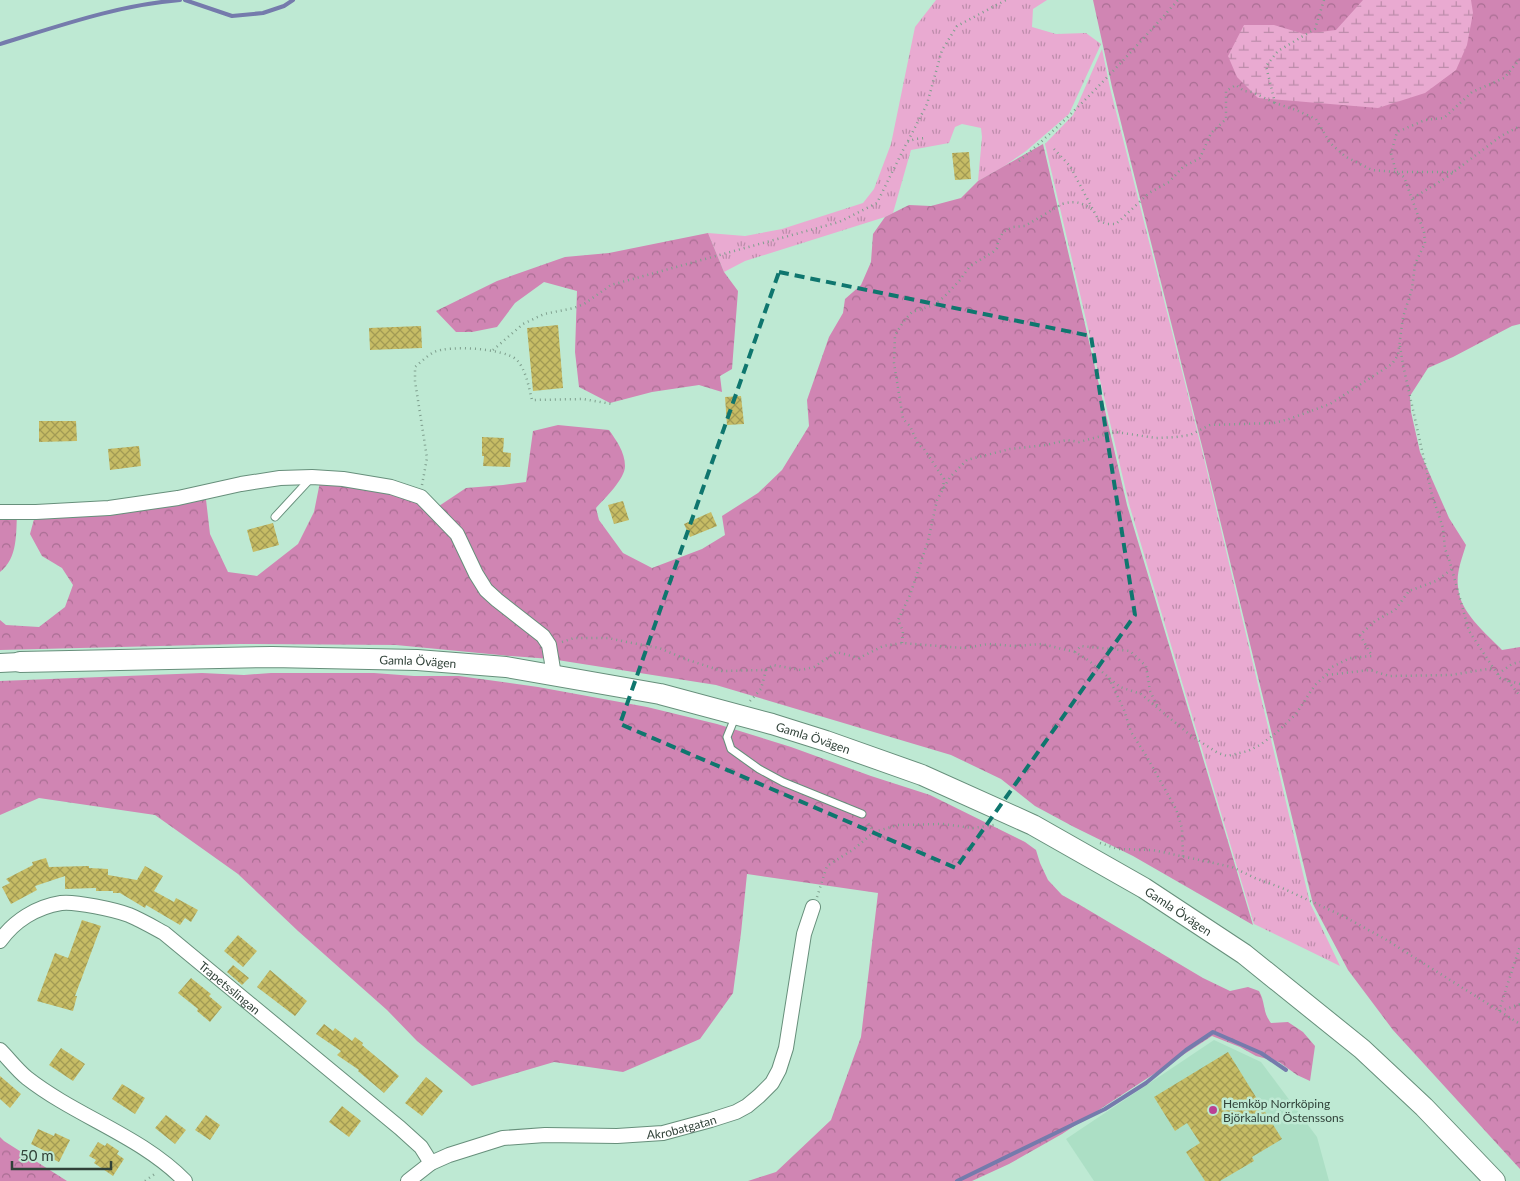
<svg xmlns="http://www.w3.org/2000/svg" width="1520" height="1181" viewBox="0 0 1520 1181" font-family="Lato,sans-serif">
<style>
.built{fill:#acdfc5}
.grass{fill:url(#grass-tufts)}
.forest{fill:url(#forest-crowns)}
.wetland{fill:url(#wetland-marsh)}
.lines{fill:none;stroke-linecap:round;stroke-linejoin:round}
.stream{stroke:#757bac;stroke-width:4}
.building{fill:url(#building-cross-hatch)}
.service-casing{stroke:#678f7b;stroke-width:9}
.minor-casing{stroke:#678f7b;stroke-width:16}
.tertiary-casing{stroke:#678f7b;stroke-width:20}
.secondary-casing{stroke:#678f7b;stroke-width:22}
.path{stroke:#7f9f8e;stroke-width:2.5;stroke-dasharray:1 4;stroke-linecap:butt}
.service{stroke:#fff;stroke-width:7}
.minor{stroke:#fff;stroke-width:14}
.tertiary{stroke:#fff;stroke-width:18}
.secondary{stroke:#fff;stroke-width:20}
.marked{fill:none;stroke:#0f766e;stroke-width:4;stroke-dasharray:10 6;stroke-linejoin:round}
.poi-dot{fill:#ba4194;stroke:#bee9d3;stroke-width:2}
.labels{text-anchor:middle;dominant-baseline:central;stroke-width:5;stroke-linejoin:round;paint-order:stroke}
.street-label{font-size:12px;fill:#304138;stroke:#bee9d3}
.poi-label{font-size:12px;fill:#304138;stroke:#bee9d3;text-anchor:start}
</style>
<defs>
<pattern id="grass-tufts" width="24" height="20" patternUnits="userSpaceOnUse" patternTransform="scale(1.25)"><rect width="24" height="20" fill="#e9aad1"/><path d="M3 7l-1-3M5 7V3M7 7l1-3M15 17l-1-3M17 17v-4M19 17l1-3" fill="none" stroke="#bd8cab"/></pattern>
<pattern id="forest-crowns" width="20" height="18" patternUnits="userSpaceOnUse" patternTransform="scale(1.25)"><rect width="20" height="18" fill="#d085b3"/><path d="M2 6a3 3 0 1 1 6 0M12 15a3 3 0 1 1 6 0" fill="none" stroke="#a96e93"/></pattern>
<pattern id="wetland-marsh" width="20" height="14" patternUnits="userSpaceOnUse" patternTransform="scale(1.25)"><rect width="20" height="14" fill="#e9aad1"/><path d="M1 5h8M5 5V1M11 12h8M15 12V8" fill="none" stroke="#bd8cab"/></pattern>
<pattern id="building-cross-hatch" width="8" height="8" patternUnits="userSpaceOnUse" patternTransform="scale(1.25)"><rect width="8" height="8" fill="#c6bc65"/><path d="M0 0l8 8M0 8l8-8" fill="none" stroke="#a19a54"/></pattern>
</defs>
<rect width="100%" height="100%" fill="#bee9d3"/>
<path class="built" d="M1214,1040L1261,1062L1317,1137L1329,1181H1094L1066,1139Z"/>
<path class="grass" d="M936,0H1047L1033,9L1032,27L1056,34L1086,33L1101,44L1069,114L1026,151L1003,167L978,181L982,137L981,128L962,124L955,127L949,143L911,150L893,213L885,217L745,261L724,272L708,233L745,236L782,229L863,203L874,189L891,144L915,27Z
M1102,49L1110,88L1202,450L1310,903L1340,966L1254,924L1129,504L1045,144L1073,115Z"/>
<path class="forest" d="M1093,0H1520V324L1512,326L1453,357L1428,368L1410,396L1411,412L1420,452L1449,518L1466,545C1462,558 1456,573 1458,587C1460,613 1485,632 1502,650L1520,647V1169L1393,1030L1348,970L1313,904L1203,450L1112,87Z
M1043,144L1127,505L1253,925L1133,856L1074,827L1035,806L1001,779L951,755L716,685L551,659L511,656L396,645L240,644L0,650V620L6,625L39,627L65,607L73,585L62,568L42,556L30,534L36,512L205,491L210,534L228,572L257,576L298,544L314,512L321,477L391,487L433,510L466,488L503,485L526,482L533,431L558,425L609,430C616,440 625,452 625,466C625,479 605,498 596,508L599,520L623,553L652,568L702,549L725,535L722,516L758,493L782,470L809,426L807,400L829,337L843,313L845,299L861,285L871,262L873,234L885,217L909,205L931,206L961,198L978,181Z
M708,233L724,272L738,291L732,369L720,376L722,392L699,385L652,392L610,403L579,387L575,352L577,291L544,282L515,303L497,327L472,332H456L436,311L497,281L565,257L609,253Z
M0,512L17,513C16,533 18,558 0,572Z
M202,673L244,675L271,673H374L414,676H459L538,687L647,707L717,724L791,747L871,776L930,795L1025,842L1036,850L1040,863L1048,880L1062,895L1080,905L1203,978L1230,991L1248,987L1259,991C1266,1004 1262,1011 1271,1023L1288,1022L1303,1032L1315,1046L1310,1081L1297,1075L1279,1062L1256,1056L1240,1047L1212,1036L1062,1134L1009,1164L972,1181H748L776,1172L831,1120L861,1037L878,893L747,874L741,933L733,993L700,1039L623,1072L554,1062L472,1086L417,1041L387,1010L298,931L238,874L155,815L39,798L0,815V681Z
M0,1137L4,1141L67,1181H0Z"/>
<path class="wetland" d="M1363,0H1471L1473,13L1467,45L1456,70L1425,93L1378,108L1258,98L1237,77L1228,56L1244,25H1274L1304,34L1336,30Z"/>
<g class="lines">
<path class="stream" d="M185,0L232,16L263,13L284,6L293,0
M0,44C59,26 118,5 180,0
M957,1181L1105,1109L1146,1083L1186,1050L1213,1032L1261,1053L1286,1070"/>
</g>
<path class="building" d="M969,152L971,179L955,180L952,153Z
M558,325L563,388L533,391L527,328Z
M421,326L422,348L370,350L369,328Z
M741,396L744,424L727,425L725,397Z
M39,421H76L77,441L39,442Z
M482,437L504,438L503,452L511,453L510,467L483,466L484,456H482Z
M139,446L141,466L110,470L108,449Z
M623,501L629,520L614,524L608,505Z
M711,512L717,526L690,537L684,524Z
M273,523L279,545L253,552L247,530Z
M46,858L49,867L89,866V868L108,869V875L137,880L145,866L163,876L154,891L174,902L176,898L198,910L191,922L185,918L180,925L146,905L145,908L120,893H113V891H96V888L65,889V876L35,886L37,890L11,904L2,887L10,883L6,879L33,865L32,862Z
M82,920L101,926L75,996H77L73,1011L37,1001L55,953L68,958Z
M238,935L257,951L243,967L224,951Z
M233,965L249,978L242,985L227,972Z
M270,970L307,1001L295,1016L257,987Z
M191,978L211,994L209,996L222,1007L210,1022L197,1011L198,1009L178,993Z
M324,1024L333,1031L335,1028L352,1041L355,1037L363,1043L362,1045L399,1076L384,1093L358,1071L359,1070L337,1055L341,1051L316,1034Z
M61,1048L85,1064L73,1081L49,1065Z
M1228,1052L1282,1139L1252,1157L1254,1161L1220,1181H1205L1186,1152L1200,1143L1187,1123L1175,1131L1154,1097Z
M0,1076L21,1094L10,1108L0,1099Z
M426,1077L443,1091L422,1116L405,1103Z
M122,1084L145,1098L135,1114L112,1099Z
M342,1106L361,1121L349,1137L329,1122Z
M166,1115L186,1130L175,1144L155,1128Z
M206,1115L220,1125L210,1140L195,1130Z
M38,1129L54,1136L55,1133L70,1140L59,1162L44,1155L45,1151L31,1144Z
M98,1142L105,1146L107,1143L119,1151L117,1154L124,1159L113,1176L94,1163L96,1160L89,1156Z"/>
<g class="lines">
<defs>
<path id="service" d="M275,517L312,477
M736,715L727,737L731,749L759,769L783,782L862,814"/>
<g id="minor">
<path d="M0,512H36L109,508L178,498L241,484L280,478L312,477L343,479L391,487L421,497L457,534L476,574L486,590L497,600L543,636L549,645L554,675"/>
<path id="s1" d="M0,941C14,921 36,907 61,903C75,901 116,910 129,915C141,920 153,927 164,933L400,1128L421,1147L431,1163"/>
<path d="M0,1050C9,1059 17,1070 27,1078C77,1117 141,1136 185,1181"/>
<path id="s2" d="M408,1181L431,1163L449,1155L503,1138L545,1135L617,1136L663,1133L711,1120L736,1112L747,1106L759,1096L772,1083L779,1070L786,1048L804,934L813,907"/>
</g>
<path id="tertiary" d="M0,663L20,662"/>
<g id="secondary">
<path id="s3" d="M20,662L272,657L417,660L506,667L660,694L772,724L826,741L922,775L1033,825L1144,888L1244,954L1362,1049L1424,1107L1495,1181"/>
</g>
</defs>
<use href="#service" class="service-casing"/>
<use href="#minor" class="minor-casing"/>
<use href="#tertiary" class="tertiary-casing"/>
<use href="#secondary" class="secondary-casing"/>
<path class="path" d="M908,141L927,104L942,50L957,26L1006,0
M1054,149L1070,166L1099,221L1107,224H1116L1149,193L1169,182L1183,167L1200,158L1211,133L1226,119V91L1236,85L1244,91L1252,92L1275,103
M1019,161C1077,112 1128,56 1178,0
M1453,172H1396L1391,153L1397,132L1425,120L1444,118L1472,92L1504,78L1520,59
M1413,198L1447,177L1501,136L1520,126
M1400,346L1403,365L1432,495L1443,528L1445,549L1449,559L1469,631L1500,678L1520,684
M493,350L523,324L544,314L574,308L584,304L611,285L839,222L877,203L907,142L915,139L926,138
M422,485L427,458L415,381V367C421,362 427,356 434,352C449,345 504,348 517,360C526,370 529,388 532,400L583,399L612,404
M943,489L944,479L924,449L918,444L910,426L903,419L894,363L895,335L904,321L912,312L934,305L945,296L960,280L970,266L993,252L997,248L998,242L1003,232L1013,227L1025,226L1062,204C1076,200 1083,203 1094,211
M562,642L574,638H608L627,642L659,648L688,660L722,671L766,670L773,665L801,670L814,667L836,652L859,658L883,646L902,643L963,648L989,644L1014,646L1042,644L1075,652L1088,660L1120,687L1141,694L1190,735L1218,753L1227,756L1248,751L1260,745L1276,733L1296,714L1315,685L1326,675L1330,668L1350,658L1372,656L1360,635L1375,621L1395,610L1409,591L1436,581L1452,569
M902,643L903,631L898,620L910,595L928,541L937,500L950,477L967,460L1010,449L1046,445L1067,440L1079,442L1116,432L1156,438L1176,437L1190,435L1210,425L1274,423L1289,419L1330,404L1392,364L1398,355L1403,317L1412,289L1415,264L1425,243L1424,232L1404,177L1396,172L1372,170L1346,157L1330,143L1316,119L1296,110L1275,103L1266,66L1278,51L1315,29L1324,0
M1075,652L1081,646L1130,651L1146,666L1150,691L1158,707
M1498,674L1512,664L1520,662
M1327,675L1370,670L1389,676L1451,675L1494,668
M1109,678L1124,710L1131,732L1147,757L1176,809L1182,828L1183,857
M1508,681L1520,696
M750,701L761,689L766,670
M874,832L898,825L943,824L973,828L994,825
M1100,843L1118,849L1153,850L1232,867L1255,878L1282,888L1343,916L1385,939L1520,1024
M817,897L827,866L854,849L874,832L866,820
M1499,1011L1520,946
M1500,1011L1520,1004
M145,1181L156,1173"/>
<use href="#service" class="service"/>
<use href="#minor" class="minor"/>
<use href="#tertiary" class="tertiary"/>
<use href="#secondary" class="secondary"/>
</g>
<path class="marked" d="M779,272L1091,336L1135,615L956,868L620,724Z"/>
<circle class="poi-dot" cx="1213" cy="1110" r="5"/>
<g class="labels">
<g class="street-label">
<text stroke="none"><textPath href="#s3" startOffset="398">Gamla Övägen</textPath></text>
<text stroke="none"><textPath href="#s3" startOffset="802">Gamla Övägen</textPath></text>
<text stroke="none"><textPath href="#s3" startOffset="1208">Gamla Övägen</textPath></text>
<text stroke="none"><textPath href="#s1" startOffset="268">Trapetsslingan</textPath></text>
<text stroke="none"><textPath href="#s2" startOffset="285">Akrobatgatan</textPath></text>
</g>
<g class="poi-label">
<text x="1223" y="1103">Hemköp Norrköping<tspan x="1223" dy="14">Björkalund Östenssons</tspan></text>
</g>
</g>
<path d="M12 1161v8h99v-8" fill="none" stroke="#304138" stroke-width="2.5"/>
<text x="20" y="1161" font-size="15" fill="#304138" stroke="#bee9d3" stroke-width="4" paint-order="stroke">50 m</text>
</svg>
